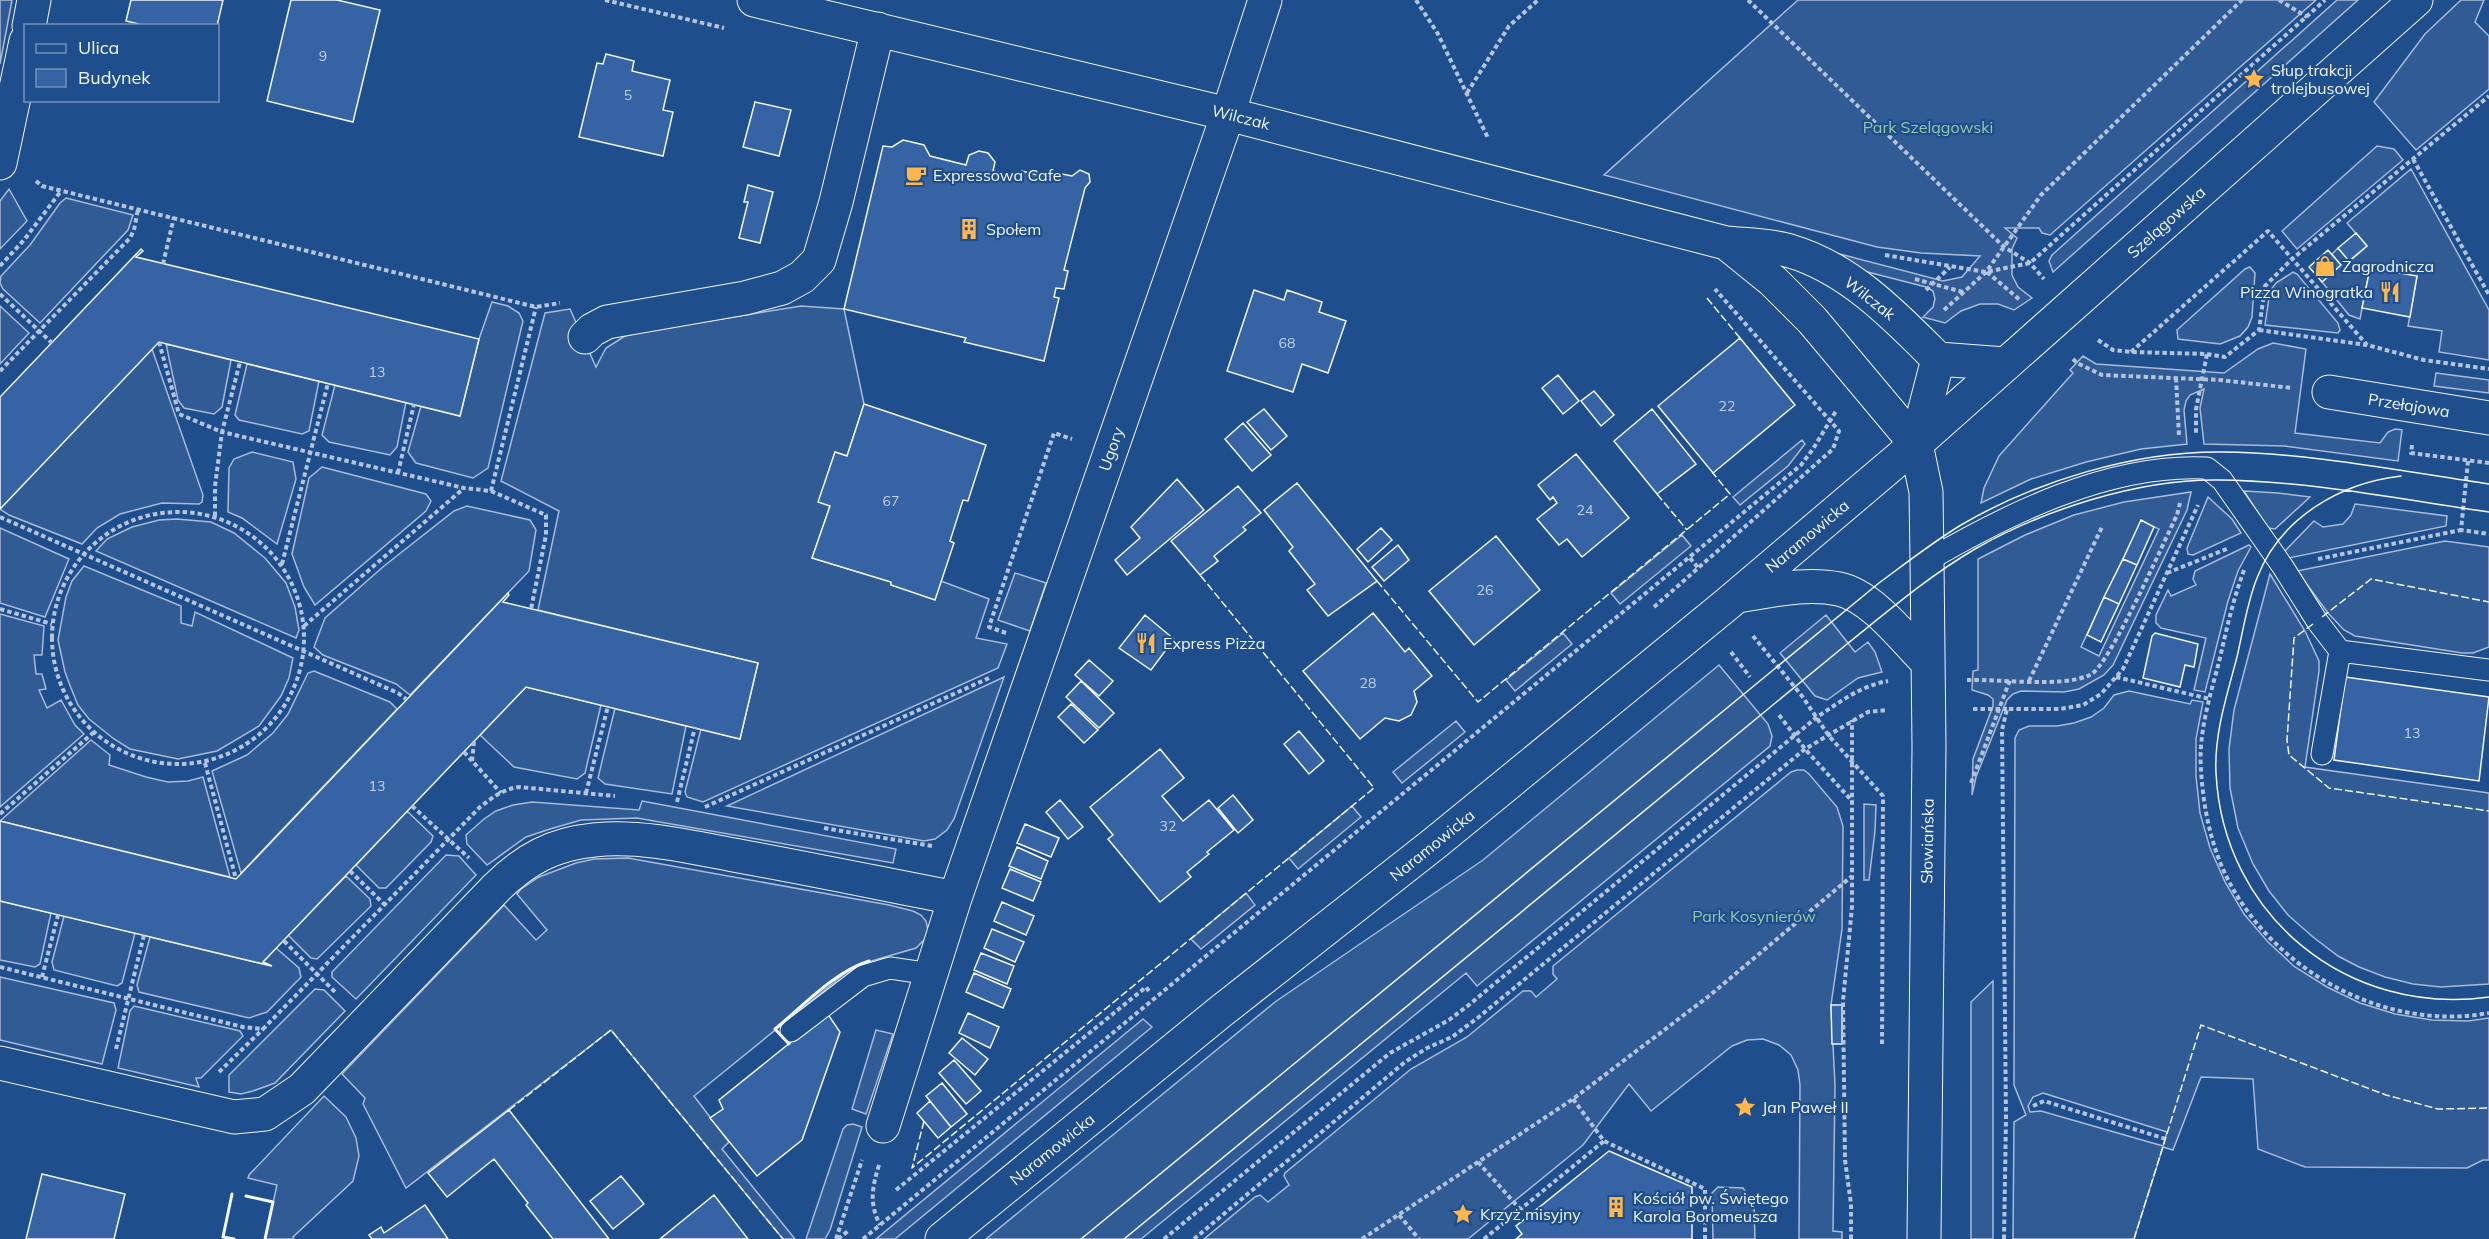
<svg xmlns="http://www.w3.org/2000/svg" width="2489" height="1239" viewBox="0 0 2489 1239" font-family="Mulish,sans-serif">
<style>
.built{fill:#305b95;stroke:#a8bbd7;stroke-width:1.5;fill-rule:evenodd}
.building{fill:#3563a3;stroke:#f2f6ff;stroke-width:1.5}
.lines{fill:none;stroke-linecap:round;stroke-linejoin:round}
.lane-casing{stroke:#f2f6ff;stroke-width:23}
.street-casing{stroke:#f2f6ff;stroke-width:35}
.secondary-casing{stroke:#f2f6ff;stroke-width:35}
.path{stroke:#b3c4dc;stroke-width:4;stroke-dasharray:4.5 3;stroke-linecap:butt}
.lane{stroke:#1f4e8c;stroke-width:21}
.street{stroke:#1f4e8c;stroke-width:33}
.secondary{stroke:#1f4e8c;stroke-width:33}
.tram{stroke:#f2f6ff;stroke-width:1.5}
.fence{stroke:#f2f6ff;stroke-width:1.5;stroke-dasharray:8 3;stroke-linecap:butt}
.wall{stroke:#f2f6ff;stroke-width:3}
.labels{text-anchor:middle;dominant-baseline:central;stroke-width:4.5;stroke-linejoin:round;paint-order:stroke}
.number-label{font-size:14px;fill:#c3d1e8}
.poi-label{font-size:16px;fill:#f2f6ff;stroke:#1f4e8c;text-anchor:start}
.street-label{font-size:16px;fill:#f2f6ff;stroke:#1f4e8c}
.park-label{font-size:16px;fill:#97c8a6;stroke:#1f4e8c}
</style>
<rect width="100%" height="100%" fill="#1f4e8c"/>
<path class="built" d="M0,0H12L0,64Z
M1798,0H2316L2050,235L2042,233L2039,228H2005L2017,238L2012,249V275L2018,287L2032,298L2014,310L1998,304H1980L1961,311L1945,323L1923,317L1933,307L1935,299L1933,291L1926,287L1860,270L1836,253L1943,281L1962,277L1980,256L1921,253L1877,247L1604,175Z
M2337,0H2358L2053,272L2049,261L2052,255Z
M2461,0H2484L2475,22L2489,36V89L2416,150L2374,102L2425,34Z
M2377,146L2394,149L2403,160L2297,249L2282,231Z
M2411,169L2489,310V360L2439,352L2442,331L2408,326L2417,276L2370,268L2360,319L2349,315L2322,282L2340,265L2332,254L2338,248L2350,261L2367,246L2347,223Z
M9,189L27,221L0,249V201Z
M66,198L133,215L128,230L40,323L3,289L0,283L1,276L30,245L60,203Z
M2250,267L2255,273L2252,317L2248,327L2240,336L2220,344L2178,339L2177,330L2245,269Z
M2293,272L2297,274L2338,323L2340,330L2338,333L2265,325L2270,291L2276,283Z
M492,302L508,306L519,313L523,321L488,468L473,478L416,463L408,452L421,406L460,416L479,339Z
M0,306L29,333L0,364Z
M801,306L844,309L864,404L847,456L835,452L819,501L830,506L812,558L891,582V585L935,599L941,581L989,599L976,638L1007,644L998,668L703,802L687,797L685,792L701,729L740,739L758,663L538,610L559,511L501,481L545,313L570,309L596,367L606,348L625,336L635,333Z
M2273,343L2306,349L2295,433L2380,443L2388,432L2395,429L2402,430L2398,461L2285,446L2204,444L2200,408L2204,389L2190,395L2186,401L2184,410L2187,444L2141,449L2086,462L2031,479L1981,503L1984,488L1999,456L2073,373L2070,370L2083,356L2096,364L2224,373L2258,349Z
M166,344L231,360L222,407L214,414L184,408L178,400Z
M152,349L203,495L202,502L199,504L162,503L120,514L97,528L82,544L9,515L0,509Z
M247,364L319,381L309,431L302,434L239,420L235,415Z
M2436,373L2489,380V393L2434,386Z
M335,385L406,402L397,447L390,455L329,442L322,435Z
M1802,440L1805,444L1788,466L1740,505L1733,497Z
M252,452L293,462L296,479L277,544L242,518L228,512L229,468L234,459Z
M322,467L426,494L431,501L426,511L315,605L304,587L292,554L309,478Z
M2244,491L2278,493L2310,497L2275,529L2268,528Z
M2191,492L2187,510L2113,665L2104,675L2079,689L2064,692L2021,691L2013,694L2007,700L1976,777L1972,795L1973,759L1993,706V699L1988,695L1972,690L1973,671L1978,670V559L2025,535L2074,515L2124,502ZM2141,521L2159,529L2099,656L2081,647Z
M2208,497L2232,519L2241,533L2193,555L2188,554L2187,548Z
M2355,504L2447,516L2446,526L2289,558L2284,552L2314,521L2323,527L2343,524L2351,515Z
M467,506L530,520L536,530L529,571L410,695L396,684L323,655L314,647L325,618L384,566L454,511Z
M177,519L211,522L234,533L265,558L286,583L295,607L299,630L296,638L96,551L107,539L132,527L159,520Z
M0,528L69,559L45,617L0,603Z
M1682,535L1691,546L1620,604L1611,593Z
M2445,541L2489,547V647L2473,653H2462L2355,636L2344,630L2328,613L2297,571Z
M2249,545L2251,547L2238,571L2228,601L2205,692L2194,690L2206,638L2161,628L2156,623V615L2168,590L2171,596L2196,585L2193,579L2195,571Z
M84,566L181,606V623L192,626L195,612L293,658L289,678L281,696L259,726L217,751L178,759L130,749L114,739L89,719L78,705L71,688L65,672L58,640L66,597L72,581Z
M1015,573L1046,583L1030,631L998,620Z
M2270,574L2305,631L2319,661V671L2305,767L2489,793V984L2441,987L2413,984L2385,977L2359,967L2338,956L2313,937L2288,915L2269,891L2253,864L2238,828L2230,788L2229,749L2234,710Z
M0,614L44,626L42,655H34L36,674H42L46,689L39,690L47,708L61,700L75,725L84,734L0,807Z
M1826,615L1855,652L1868,642L1875,652L1882,672L1858,678L1827,700L1815,696L1780,653Z
M1563,633L1572,644L1515,691L1506,680Z
M1719,665L1768,724L1772,736L1770,746L1477,986L1466,973L1141,1239H986L1275,1002L1483,860Z
M314,671L390,702L397,709L241,873L212,771L247,755L273,733L288,714L308,673Z
M1004,677L954,819L947,830L935,839L924,841L727,806Z
M526,687L601,705L585,773L577,779L514,767L480,735Z
M2129,691L2190,704L2192,700L2203,702L2196,739V776L2200,813L2210,848L2225,882L2244,914L2268,942L2295,967L2327,987L2360,1003L2395,1014L2432,1020L2468,1021L2489,1018V1160H2483L2467,1168L2305,1167L2258,1149L2253,1079L2201,1077L2173,1150L2163,1147L2134,1239H2013L2014,1122L2026,1115L2014,1085L2015,738L2019,730L2029,726H2057L2074,723L2091,717L2104,708L2114,695ZM2043,1093L2167,1132L2163,1146L2041,1111L2030,1112L2028,1106L2033,1097Z
M615,708L686,726L672,794L605,784L598,778Z
M1456,721L1465,732L1402,783L1393,772Z
M91,740L110,755L109,765L146,777L168,782L188,781L203,777L230,877L0,821Z
M1797,770H1804L1809,774L1837,807L1843,826L1842,929L1831,1005L1835,1085L1833,1231L1842,1232V1239H1799L1800,1085L1798,1070L1791,1055L1779,1045L1763,1039L1747,1040L1732,1046L1651,1111L1629,1084L1583,1145L1468,1239H1204L1255,1197L1260,1195L1268,1202L1289,1185L1284,1176L1285,1173L1411,1069L1467,1037L1523,991H1531L1536,997L1557,979L1553,974V966L1791,772Z
M642,801L896,849L893,863L637,818L581,820L550,829L526,837L487,865L467,844L466,835L484,819L496,811L513,805L532,802L639,810Z
M1864,804L1876,805L1875,831L1869,880H1864Z
M1352,806L1361,817L1298,869L1289,858Z
M407,811L433,836L431,842L386,888H379L356,865Z
M446,855L459,856L476,875L356,999L332,977V972Z
M628,858L889,905L913,911L921,915L926,921L928,930L925,939L916,948L858,965L848,971L694,1096L729,1142L722,1149L795,1239H783L611,1030L406,1188L363,1104L365,1098L342,1074L504,905L536,940L547,930L517,894L521,889L539,877L576,863L594,859Z
M346,876L370,899L371,906L317,959L311,958L288,935Z
M1246,893L1255,905L1201,949L1191,939Z
M0,901L51,913L40,964L35,967L0,960Z
M64,916L135,933L122,983L117,986L54,970L52,962Z
M150,937L271,966L263,962L276,948L299,968L301,977L267,1012L249,1018L139,992L137,985Z
M0,977L114,1003L116,1010L102,1064L0,1040Z
M1993,981V1239H1971V1002Z
M315,989L324,990L345,1011L275,1083L253,1091L241,1094L229,1092V1075Z
M134,1006L240,1031L243,1036L201,1078H196L199,1087L118,1068L130,1011Z
M1143,1019L1152,1027L895,1239H876Z
M876,1030L893,1034L866,1114L852,1109Z
M324,1096L346,1117L356,1138L359,1156L353,1181L293,1237L294,1239H265L277,1185L248,1178L249,1175Z
M853,1124L862,1127L830,1230L825,1239H806L843,1129L847,1125Z
M1718,1187L1743,1188L1754,1204L1755,1239H1713L1712,1193Z"/>
<path class="building" d="M131,0H223L217,26H147L126,21Z
M291,0H337L380,10L353,122L267,101Z
M606,54L634,61L632,71L670,80L663,110L673,112L663,156L579,137L597,63L603,64Z
M755,102L791,110L779,156L743,147Z
M903,140L924,145L930,156L966,165L969,155L979,151L988,153L995,162L993,171L1013,176L1022,171L1054,179L1062,174L1072,176L1080,170L1089,174L1090,182L1085,188L1064,270L1068,271L1064,289L1056,288L1054,297L1059,298L1044,361L964,342L966,338L844,309L883,146L892,147Z
M748,185L773,192L760,243L739,238L748,202H744Z
M2356,233L2367,246L2349,261L2338,248Z
M141,249L143,251L136,257L479,339L460,416L159,342L0,509V397Z
M2328,250L2341,265L2322,282L2309,267Z
M2370,268L2417,276L2410,317L2362,308Z
M1254,290L1284,300L1287,290L1322,302L1319,312L1346,321L1328,373L1302,364L1293,392L1227,371Z
M1740,338L1795,405L1713,473L1658,406Z
M1558,375L1579,401L1563,414L1542,388Z
M1594,391L1614,415L1601,426L1581,401Z
M864,404L986,445L968,501L963,500L950,541L954,543L935,600L891,585V582L812,558L830,506L818,502L835,452L847,456Z
M1264,409L1287,436L1271,450L1247,422Z
M1652,409L1696,464L1657,494L1614,441Z
M1243,423L1271,455L1252,471L1225,439Z
M1576,454L1629,518L1582,557L1567,539L1559,545L1537,519L1557,503L1553,497L1550,500L1538,485Z
M1177,479L1204,510L1127,575L1115,560L1140,538L1131,527Z
M1297,483L1377,581L1328,616L1307,590L1315,584L1289,551L1293,547L1264,510Z
M1238,486L1261,513L1243,527L1246,530L1214,556L1218,561L1200,575L1171,541Z
M2141,520L2154,527L2137,565L2123,559Z
M1381,528L1392,540L1368,562L1357,549Z
M1496,536L1540,590L1474,645L1429,591Z
M1398,545L1409,560L1384,581L1372,567Z
M2123,559L2137,565L2119,604L2104,597Z
M508,593L509,595L503,602L758,663L740,739L526,687L263,962L272,966L0,901V821L236,879Z
M2104,597L2119,604L2101,642L2087,635Z
M1373,613L1405,652L1409,648L1432,676L1414,691L1417,702L1411,715L1399,721L1385,718L1360,739L1303,671Z
M1145,615L1174,639L1151,670L1119,648Z
M2155,633L2198,644L2194,667L2185,665L2180,687L2143,678L2152,636Z
M1089,660L1113,681L1099,696L1075,675Z
M2345,677L2489,697L2479,781L2334,760Z
M1081,681L1114,713L1099,728L1066,697Z
M1071,704L1098,730L1084,743L1058,717Z
M1299,731L1324,761L1309,774L1284,744Z
M1160,749L1184,778L1162,796L1183,821L1209,800L1234,830L1207,852L1209,854L1187,872L1191,877L1160,902L1108,839L1113,835L1090,807Z
M1233,795L1253,820L1238,833L1218,808Z
M1060,800L1083,827L1068,839L1046,812Z
M1025,824L1059,838L1051,857L1017,843Z
M1017,847L1048,861L1041,879L1009,866Z
M1010,869L1041,882L1033,901L1002,888Z
M1002,902L1034,916L1026,935L994,921Z
M992,929L1024,942L1015,962L984,948Z
M981,953L1014,966L1007,984L974,970Z
M974,973L1011,989L1003,1008L966,992Z
M1831,1005H1842V1044H1832Z
M827,1013L840,1032L802,1140L757,1176L710,1118L723,1109L719,1100Z
M968,1013L999,1027L990,1048L959,1033Z
M962,1038L988,1059L975,1075L949,1053Z
M954,1060L981,1091L966,1104L939,1073Z
M942,1083L967,1114L951,1127L926,1096Z
M930,1101L951,1127L938,1138L917,1113Z
M509,1110L609,1239H553L526,1205L528,1203L494,1159L447,1197L428,1173Z
M1609,1151L1692,1187V1239H1516L1522,1234L1516,1226Z
M42,1174L125,1194L114,1239H26Z
M621,1176L644,1204L613,1229L590,1201Z
M714,1195L748,1239H660Z
M425,1205L448,1239H372L369,1235L381,1227L384,1233Z"/>
<g class="lines">
<defs>
<path id="lane" d="M1927,561C2009,513 2110,463 2207,468L2222,480L2283,567L2317,621L2340,651L2489,670
M2322,754L2340,651
M791,1031L863,976L890,968L931,974"/>
<path id="street" d="M754,0L1228,114L1726,243C1747,245 1771,245 1790,251C1849,268 1896,317 1938,359L2005,364
M29,26L34,0
M0,163L26,41
M1726,243L1773,281L1812,320L1916,444
M585,337L592,330L607,322L745,298L782,288L802,277L819,260L836,202L878,29
M2329,392L2489,418
M1916,444L1938,359
M0,1063L234,1117L265,1114L302,1089L497,887C526,859 553,844 594,840C643,835 691,847 739,856C811,869 883,884 955,898
M883,1126L955,898L1228,114L1265,0"/>
<path id="secondary" d="M1916,444L1926,492L1927,561L1929,747L1924,1239
M1737,596C1771,591 1805,582 1839,589C1872,596 1904,639 1927,662
M942,1239L1220,1012L1435,843L1726,605L1916,444L2416,0"/>
</defs>
<use href="#lane" class="lane-casing"/>
<use href="#street" class="street-casing"/>
<use href="#secondary" class="secondary-casing"/>
<path class="path" d="M605,0L724,28
M1416,0L1438,34L1488,138
M1748,0L2004,247L2030,263L2044,279
M2279,0L2307,17
M1467,93L1509,26L1538,0
M2413,159L2489,295
M36,181L42,186L536,307L560,303
M1885,255L1986,272L2030,263L2325,0
M163,264L174,217
M0,266L24,240L61,191
M1987,272L2020,300
M1915,279L1963,292
M1926,290L1950,267
M0,294L52,343
M1944,310L1986,272L2041,195L2242,0
M2259,330L2367,345L2424,360L2489,369
M2098,340L2113,350L2131,352L2207,354L2196,409V435
M159,342L179,414L222,432L240,362
M2131,352L2268,231L2367,345
M2207,354L2225,357L2259,330L2265,286L2292,259L2489,96
M2073,359L2077,363L2102,375L2220,380L2292,388
M0,371L130,238L134,230L138,209
M2176,378L2179,436
M2412,445L2411,453L2489,463
M2468,461L2461,530L2489,534
M398,473L414,404
M491,491L546,515V535L531,609
M52 638a126 126 0 1 1 252 0a126 126 0 1 1-252 0Z
M215,516V486L222,432L464,488L491,491L536,307
M0,517L398,693L406,699
M1690,558L1699,569
M2318,559L2461,530
M282,564L328,383
M2244,570C2233,600 2226,631 2219,662C2210,696 2198,734 2201,770C2203,803 2209,836 2222,867C2265,966 2381,1033 2489,1013
M2167,573L2229,548
M1654,607L1833,449L1839,431L1715,289
M0,609L52,624
M304,626L463,489
M1006,633L989,627L1054,433L1072,439
M1753,636L1802,696L1829,736L1883,796L1882,1047
M1731,652L1750,677
M2116,677L2210,699
M1967,680C2002,679 2060,688 2090,675C2109,667 2164,541 2177,515L2180,503
M2029,681L2102,527
M1973,709H2007
M1779,715L1805,749L1852,801
M464,752L501,793
M472,761L474,741
M205,763L236,879
M1971,783L2010,680
M586,793L608,706
M677,802L695,727
M412,806L469,858
M705,807L989,678
M0,814L94,732
M824,828L932,846
M350,871L384,904
M284,941L337,994
M0,967L243,1027L263,1029L480,807C492,798 503,789 519,787L615,796
M42,977L58,915
M116,1049L144,935
M219,1072L263,1029
M1573,1099L1604,1141L1705,1189V1239
M2033,1106L2044,1101L2166,1139
M1478,1162L1519,1208
M879,1165C872,1188 869,1203 880,1225
M896,1190L1146,987L1149,991
M1399,1215L1419,1239
M836,1239L862,1160
M838,1239L848,1231
M863,1239L1801,465L1813,449L1836,411
M1164,1239L1390,1053L1449,1020L1470,1004L1817,717C1840,702 1860,686 1888,681
M1194,1239L1405,1062L1427,1048L1452,1037L1480,1016L1805,749L1868,712L1888,710
M1362,1239L1573,1099L1709,996L1852,876
M1484,1239L1604,1141
M1851,1239V1204L1845,1160L1843,1001L1852,907V720
M2004,1239L2006,1118L2002,730L2007,709H2060L2083,705L2101,694L2123,669L2198,505"/>
<use href="#lane" class="lane"/>
<use href="#street" class="street"/>
<use href="#secondary" class="secondary"/>
<path class="tram" d="M2401,476C2340,483 2280,518 2257,578C2247,603 2243,631 2237,657C2227,695 2214,734 2216,773C2223,916 2348,1017 2489,997
M1081,1239L1879,583C1906,563 1933,542 1961,525C2036,481 2135,451 2222,452C2311,453 2401,471 2489,484
M1124,1239L1847,644C1888,611 1929,576 1975,549C2043,510 2138,479 2218,480C2309,481 2399,499 2489,512"/>
<path class="fence" d="M1707,298L1740,338
M1657,494L1687,530
M1377,581L1478,702L1730,494L1713,473
M2322,617L2371,579L2489,602
M2313,624L2294,638L2287,740L2289,755L2329,788L2489,811
M509,1110L611,1030L783,1239
M924,1121L912,1168L1374,788L1200,575
M2134,1239L2201,1025L2386,1095L2438,1109L2489,1108"/>
<path class="wall" d="M789,1044L775,1029C803,1006 834,972 869,961
M232,1194L223,1237L234,1239
M246,1196L273,1202L265,1239"/>
</g>
<defs>
<symbol id="sight-bare" viewBox="-9 -9 18 18"><path d="M0-6L1.8-2.2L6-1.7L2.9 1.2L3.7 5.4L0 3.3L-3.7 5.4L-2.9 1.2L-6-1.7L-1.8-2.2Z" fill="#ffb74d" stroke="#1f4e8c" stroke-width="2.5" paint-order="stroke"/></symbol>
<symbol id="cafe-bare" viewBox="-9 -9 18 18"><path d="M-5.5-4.5H6V0H3Q3 3.5 0 3.5H-2.5Q-5.5 3.5-5.5 0ZM3-3.2v2h1.7v-2ZM-6 4.5H4V6H-6Z" fill="#ffb74d" stroke="#1f4e8c" stroke-width="2.5" paint-order="stroke"/></symbol>
<symbol id="building-bare" viewBox="-9 -9 18 18"><path d="M-4-6H4V6H1V3H-1V6H-4ZM-2.5-4.3h1.7v1.8h-1.7ZM.8-4.3h1.7v1.8H.8ZM-2.5-1h1.7V.8h-1.7ZM.8-1h1.7V.8H.8Z" fill="#ffb74d" stroke="#1f4e8c" stroke-width="2.5" paint-order="stroke"/></symbol>
<symbol id="shop-bare" viewBox="-9 -9 18 18"><path d="M-5-2.5h2.3a2.7 3.5 0 0 1 5.4 0H5L5.5 6h-11ZM-1.5-2.5h3a1.5 2.3 0 0 0-3 0Z" fill="#ffb74d" stroke="#1f4e8c" stroke-width="2.5" paint-order="stroke"/></symbol>
<symbol id="restaurant-bare" viewBox="-9 -9 18 18"><path d="M-5-6h1v4h1v-4h1v4h1v-4h1v5L-1.5 .5V6h-2V.5L-5-1ZM5-6V6H3V1.5H1.5Q1.5-4 5-6Z" fill="#ffb74d" stroke="#1f4e8c" stroke-width="2.5" paint-order="stroke"/></symbol>
</defs>
<g fill-rule="evenodd">
<use href="#sight-bare" x="2239" y="64" width="30" height="30"/>
<use href="#cafe-bare" x="901" y="160" width="30" height="30"/>
<use href="#building-bare" x="954" y="214" width="30" height="30"/>
<use href="#shop-bare" x="2310" y="251" width="30" height="30"/>
<use href="#restaurant-bare" x="2375" y="277" width="30" height="30"/>
<use href="#restaurant-bare" x="1131" y="628" width="30" height="30"/>
<use href="#sight-bare" x="1730" y="1092" width="30" height="30"/>
<use href="#building-bare" x="1601" y="1192" width="30" height="30"/>
<use href="#sight-bare" x="1448" y="1199" width="30" height="30"/>
</g>
<g class="labels">
<g class="number-label">
<text x="323" y="56">9</text>
<text x="628" y="95">5</text>
<text x="1287" y="343">68</text>
<text x="377" y="372">13</text>
<text x="1727" y="406">22</text>
<text x="891" y="501">67</text>
<text x="1585" y="510">24</text>
<text x="1485" y="590">26</text>
<text x="1368" y="683">28</text>
<text x="2412" y="733">13</text>
<text x="377" y="786">13</text>
<text x="1168" y="826">32</text>
</g>
<g class="poi-label">
<text x="2271" y="70">Słup trakcji<tspan x="2271" dy="18">trolejbusowej</tspan></text>
<text x="933" y="175">Expressowa Cafe</text>
<text x="986" y="229">Społem</text>
<text x="2342" y="266">Zagrodnicza</text>
<text x="2373" y="292" text-anchor="end">Pizza Winogratka</text>
<text x="1163" y="643">Express Pizza</text>
<text x="1762" y="1107">Jan Paweł II</text>
<text x="1633" y="1198">Kościół pw. Świętego<tspan x="1633" dy="18">Karola Boromeusza</tspan></text>
<text x="1480" y="1214">Krzyż misyjny</text>
</g>
<g class="street-label">
<text transform="translate(1241 117) rotate(14)">Wilczak</text>
<text transform="translate(2166 222) rotate(-42)">Szelągowska</text>
<text transform="translate(1870 298) rotate(38)">Wilczak</text>
<text transform="translate(2409 405) rotate(9)">Przełajowa</text>
<text transform="translate(1111 449) rotate(-71)">Ugory</text>
<text transform="translate(1807 536) rotate(-40)">Naramowicka</text>
<text transform="translate(1927 841) rotate(-89)">Słowiańska</text>
<text transform="translate(1432 845) rotate(-39)">Naramowicka</text>
<text transform="translate(1052 1149) rotate(-39)">Naramowicka</text>
</g>
<g class="park-label">
<text x="1928" y="127">Park Szelągowski</text>
<text x="1754" y="916">Park Kosynierów</text>
</g>
</g>
<rect x="24" y="24" width="195" height="78" fill="#1f4e8c" stroke="#7391ba" stroke-width="1.5"/>
<rect x="36" y="44" width="30" height="9" fill="#1f4e8c" stroke="#7391ba" stroke-width="1.5"/>
<text x="78" y="54" font-size="18" fill="#f2f6ff">Ulica</text>
<rect x="36" y="69" width="30" height="18" fill="#3563a3" stroke="#7391ba" stroke-width="1.5"/>
<text x="78" y="84" font-size="18" fill="#f2f6ff">Budynek</text>
</svg>
